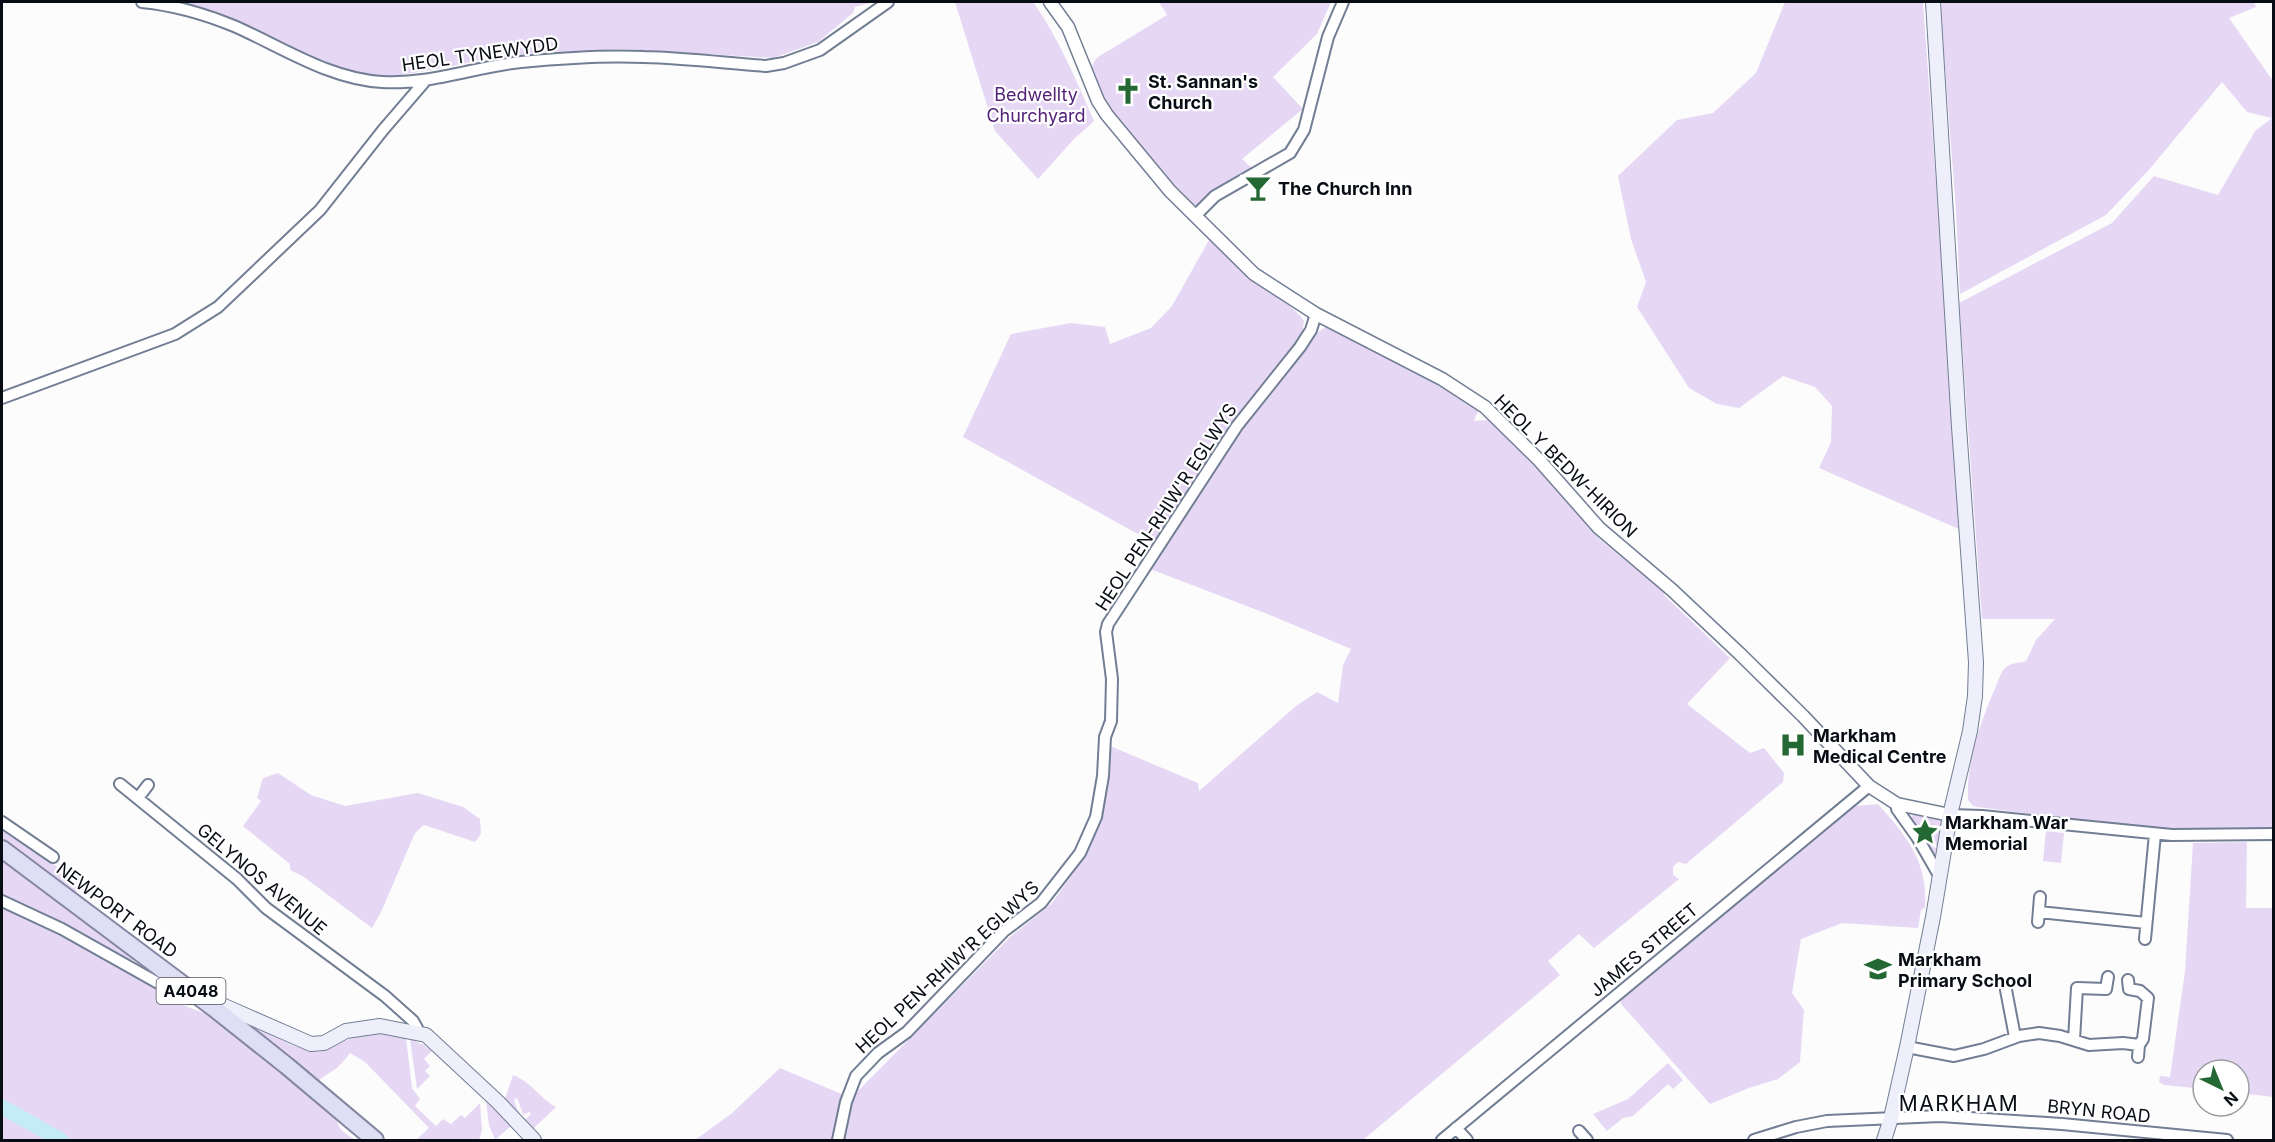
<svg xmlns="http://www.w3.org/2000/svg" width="2275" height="1142" viewBox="0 0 2275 1142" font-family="Inter,sans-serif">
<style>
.green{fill:#e6d8f5}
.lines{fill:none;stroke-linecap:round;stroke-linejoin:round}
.river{stroke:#c4ecf7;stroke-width:15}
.minor-casing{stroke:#727e94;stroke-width:14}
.tertiary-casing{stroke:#727e94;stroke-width:15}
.secondary-casing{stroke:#727e94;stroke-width:16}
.primary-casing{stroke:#8587a2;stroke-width:20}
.minor{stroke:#fff;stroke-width:10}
.tertiary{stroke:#fff;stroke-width:12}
.secondary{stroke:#eeeffa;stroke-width:14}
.primary{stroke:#dedff5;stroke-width:16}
.labels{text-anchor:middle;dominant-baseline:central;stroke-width:4.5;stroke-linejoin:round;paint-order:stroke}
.shield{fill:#fff;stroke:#52555a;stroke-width:1.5}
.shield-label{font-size:16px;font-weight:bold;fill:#080c14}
.street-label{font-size:18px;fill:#080c14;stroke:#fff}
.poi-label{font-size:18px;font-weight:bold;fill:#080c14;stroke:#fff;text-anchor:start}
.park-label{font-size:18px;fill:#542379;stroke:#fff}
.quarter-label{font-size:21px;letter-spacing:1.5px;fill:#080c14;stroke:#fff}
</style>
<rect width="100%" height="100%" fill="#fcfcfc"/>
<path class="green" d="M169,2H873L855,7L853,13L818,42L773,58L620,49L489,58L449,67L388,77L359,74L311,56L251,26Z
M955,2H1033C1059,38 1076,80 1094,121L1074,139L1038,179L995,131Z
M1159,2H1331L1317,34L1273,77L1303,109L1242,159L1253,169L1197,205L1188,204C1168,180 1090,95 1091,69C1092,64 1095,60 1098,57L1167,15Z
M1785,2H1923L1961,530L1819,468L1831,442L1832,406L1815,387L1783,376L1739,408L1717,404L1689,388L1637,307L1646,282L1631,239L1618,176L1677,120L1713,113L1756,73Z
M1940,2H2254L2256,7L2229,18L2273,81V829L2174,831L2149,829L1985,808L1973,806L1968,800C1966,761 1981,721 1996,686C1998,681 2001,673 2004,669C2009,663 2019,663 2026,661L2036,640L2055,619H1982L1959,303L2112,223L2154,176L2218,195L2255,131L2272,118L2247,112L2222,82L2148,171L2106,215L1960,294L1956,210Z
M1209,240C1227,257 1244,275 1265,289C1280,301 1293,305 1304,321L1302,335L1298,344L1232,424L1154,543L963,437L1011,334L1071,323L1105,327L1110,344L1151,328L1172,306Z
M1326,327C1378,350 1434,375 1478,411L1474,421L1488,420L1527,457L1598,538L1665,593L1664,595L1730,658L1687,704L1750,753L1764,748L1784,773L1783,782L1686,864L1678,862L1673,867V875L1679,879L1594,948L1579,934L1548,961L1560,975L1363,1140H843L855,1094L1010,937L1052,903L1081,862L1098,828L1108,790L1110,746L1198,783L1199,791L1296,706L1317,692L1338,703L1343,665L1351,649L1265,613L1150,569L1241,429L1318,332Z
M278,773L311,795L345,806L418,793L463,807L480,819L481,834L475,842L424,825L415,833L382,910L372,928L304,877L290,870V864L243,826L261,801L257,798L263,778Z
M1878,804C1907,837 1928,861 1925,908L1921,910L1918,928L1842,923L1801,939L1792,993L1804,1010L1800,1062L1778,1079L1749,1088L1710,1104L1621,1004V999L1854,806Z
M1915,813L1938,818L1943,824L1940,850L1935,854L1930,851L1911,821V817Z
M2,827L82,885L76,893L2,840Z
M2046,831L2064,833L2061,863L2043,861Z
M2247,842L2246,908H2273V1097L2239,1093V1070H2203V1089L2164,1085L2159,1082L2160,1076L2170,1077L2185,971L2193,843Z
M2,860L135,959L128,961L42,913L2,897Z
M2,906L38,922L79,943L178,1003L211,1016L334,1115L341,1130L355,1140H2Z
M229,1014L292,1045L320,1052L361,1034L380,1033L406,1038L412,1088L420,1099L415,1106L436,1126L443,1119L451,1124L461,1115L465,1118L480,1103L482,1130L479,1140H416L429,1128L365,1062L350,1053C347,1057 344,1061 340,1065C332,1073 324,1074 317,1083Z
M410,1039L424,1045L432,1051L424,1059L430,1066L425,1071L430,1076L417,1089Z
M1668,1063L1683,1080L1673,1089L1668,1084L1633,1116L1623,1118L1607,1131L1593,1114L1628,1099Z
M780,1068L844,1095L834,1140H695L731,1114Z
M513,1075C533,1083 538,1097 556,1107L533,1129L525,1120L531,1114L529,1112L521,1116L523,1114L517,1098L514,1100L519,1114L505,1099Z
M486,1101L511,1126L495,1140L489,1125Z"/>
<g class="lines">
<path class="river" d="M2,1107L61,1140"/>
<defs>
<path id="minor" d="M142,2C172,5 205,14 234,26C282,47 329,79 382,82C429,85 474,67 521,62C562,58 603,55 644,57C685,58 725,63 766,66L784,63L820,50L888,2
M1195,216L1215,196L1290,153L1304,130L1328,37L1343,2
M2,398L175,334L218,307L320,210L383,130L426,80
M120,784L237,879L266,908L385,996L413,1021L417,1028V1033
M138,798L148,785
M1897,804V809L1917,837L1940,877
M1950,815L1982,816L2172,835L2274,834
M2,822L53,857
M2,901L62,929L183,997L191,998L195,993
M2039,912L2146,923
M2038,922L2040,897
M2145,939L2155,834
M2128,980L2129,989L2140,991L2148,998L2143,1039L2139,1045
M2006,990L2015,1037
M2074,1040L2077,988L2106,989L2108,977
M1907,1047L1954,1056L1984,1049L2019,1036L2039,1033L2060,1036L2089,1045L2123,1043L2139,1045L2138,1057
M1456,1128L1467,1140
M1579,1131L1587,1140
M838,1140L846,1102L856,1076L878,1053L907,1032L1004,931L1041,903L1080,853L1096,817L1103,776L1105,737L1111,721L1112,679L1106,632L1108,624L1237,426L1300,347L1311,330L1316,314
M1442,1140L1869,786
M1754,1140L1796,1127L1827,1121L1940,1116L2062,1124L2227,1140"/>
<path id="tertiary" d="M1050,2L1068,27L1098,101L1107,115L1170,191L1254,274L1316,314L1442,379L1485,407L1539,460L1599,528L1672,590L1740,654L1803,716L1869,786L1897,804L1950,815"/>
<path id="secondary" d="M214,1008L217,1004L222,1005L311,1044L324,1043L346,1031L380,1026L426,1035L498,1102L534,1140
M1884,1140L1891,1118L1907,1047L1933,917L1950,815L1970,731L1975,696L1976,662L1959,427L1933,2"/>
<path id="primary" d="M2,849L214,1008L287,1066L375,1140"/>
</defs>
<use href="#minor" class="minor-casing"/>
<use href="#tertiary" class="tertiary-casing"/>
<use href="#secondary" class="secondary-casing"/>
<use href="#primary" class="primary-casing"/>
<use href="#minor" class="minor"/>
<use href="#tertiary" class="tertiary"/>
<use href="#secondary" class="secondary"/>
<use href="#primary" class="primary"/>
</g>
<defs>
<symbol id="church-bare" viewBox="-9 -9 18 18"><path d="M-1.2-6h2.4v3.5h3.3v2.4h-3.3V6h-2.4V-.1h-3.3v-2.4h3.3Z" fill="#246833" stroke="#fff" stroke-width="2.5" paint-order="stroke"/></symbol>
<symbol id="bar-bare" viewBox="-9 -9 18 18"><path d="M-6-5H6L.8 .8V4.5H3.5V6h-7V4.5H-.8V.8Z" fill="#246833" stroke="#fff" stroke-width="2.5" paint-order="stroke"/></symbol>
<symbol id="hospital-bare" viewBox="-9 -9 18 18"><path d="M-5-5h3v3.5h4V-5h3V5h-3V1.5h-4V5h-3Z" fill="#246833" stroke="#fff" stroke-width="2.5" paint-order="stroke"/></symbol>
<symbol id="sight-bare" viewBox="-9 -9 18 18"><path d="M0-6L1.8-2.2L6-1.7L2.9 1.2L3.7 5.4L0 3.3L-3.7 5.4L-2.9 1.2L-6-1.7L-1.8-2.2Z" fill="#246833" stroke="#fff" stroke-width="2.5" paint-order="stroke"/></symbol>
<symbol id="school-bare" viewBox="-9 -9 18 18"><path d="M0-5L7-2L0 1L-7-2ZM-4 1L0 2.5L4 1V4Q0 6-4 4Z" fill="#246833" stroke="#fff" stroke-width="2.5" paint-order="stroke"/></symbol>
</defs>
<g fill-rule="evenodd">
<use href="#church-bare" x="1109" y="72" width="38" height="38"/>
<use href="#bar-bare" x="1239" y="169" width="38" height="38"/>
<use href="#hospital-bare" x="1774" y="726" width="38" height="38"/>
<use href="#sight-bare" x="1906" y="813" width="38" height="38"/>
<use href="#school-bare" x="1859" y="950" width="38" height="38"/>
</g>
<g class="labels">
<rect class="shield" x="156.5" y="978" width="69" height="26" rx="4.5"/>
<g class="shield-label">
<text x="191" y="991">A4048</text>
</g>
<g class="street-label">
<text transform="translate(480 54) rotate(-8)">HEOL TYNEWYDD</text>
<text transform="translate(1566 466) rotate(45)">HEOL Y BEDW-HIRION</text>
<text transform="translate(1166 507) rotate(-57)">HEOL PEN-RHIW'R EGLWYS</text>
<text transform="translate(262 879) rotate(40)">GELYNOS AVENUE</text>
<text transform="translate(117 910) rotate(37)">NEWPORT ROAD</text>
<text transform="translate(1644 950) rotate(-40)">JAMES STREET</text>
<text transform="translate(947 967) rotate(-43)">HEOL PEN-RHIW'R EGLWYS</text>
<text transform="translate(2099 1111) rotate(6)">BRYN ROAD</text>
</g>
<g class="poi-label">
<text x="1148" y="81">St. Sannan's<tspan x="1148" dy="21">Church</tspan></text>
<text x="1278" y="188">The Church Inn</text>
<text x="1813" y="735">Markham<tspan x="1813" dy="21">Medical Centre</tspan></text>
<text x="1945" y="822">Markham War<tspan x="1945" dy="21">Memorial</tspan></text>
<text x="1898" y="959">Markham<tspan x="1898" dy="21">Primary School</tspan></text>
</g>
<g class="park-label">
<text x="1036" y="94">Bedwellty<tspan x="1036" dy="21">Churchyard</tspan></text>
</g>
<g class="quarter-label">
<text x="1959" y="1103">MARKHAM</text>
</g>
</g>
<rect width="2275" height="1142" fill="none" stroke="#080c14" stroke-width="6"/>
<g transform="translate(2221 1088) rotate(137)"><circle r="28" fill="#ffffff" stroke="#9c9ea1" stroke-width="1.5"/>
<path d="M0-4.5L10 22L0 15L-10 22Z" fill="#246833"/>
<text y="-9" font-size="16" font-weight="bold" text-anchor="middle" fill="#080c14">N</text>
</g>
</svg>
